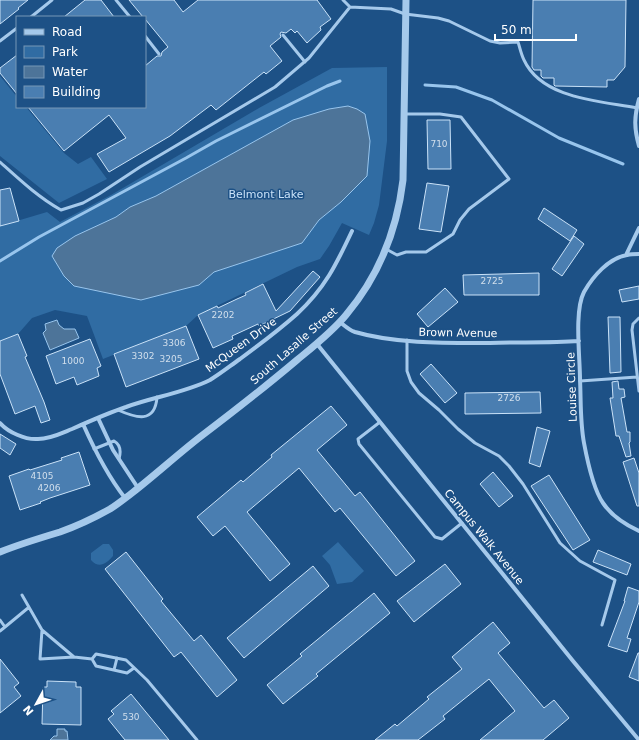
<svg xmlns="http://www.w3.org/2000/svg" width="639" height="740" viewBox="0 0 639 740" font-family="'DejaVu Sans',sans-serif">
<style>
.green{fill:#306ca3}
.water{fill:#4d7499;stroke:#98c5ed}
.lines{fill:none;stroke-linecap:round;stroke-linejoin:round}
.stream{stroke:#98c5ed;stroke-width:3}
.building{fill:#4a7eb1;stroke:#cae2f8}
.service{stroke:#a5c9eb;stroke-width:3}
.minor{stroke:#a5c9eb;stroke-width:4}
.tertiary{stroke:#a5c9eb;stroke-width:7}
.labels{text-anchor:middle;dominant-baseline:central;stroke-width:3;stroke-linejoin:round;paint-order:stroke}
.number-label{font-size:9px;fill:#d2dfec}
.park-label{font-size:11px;fill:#cae2f8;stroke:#1d5186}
.street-label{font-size:11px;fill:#fff;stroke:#1d5186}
</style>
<rect width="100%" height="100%" fill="#1d5186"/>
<path class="green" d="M387,67V141L379,205L374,223L369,235L342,223L329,246L320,259L297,267L198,315L186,326L103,359L87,316L55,310L32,318L18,334L0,341V226L47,212L60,222L111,195L259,108L332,68Z
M0,76L17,97V107H26L64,153L78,164L91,157L107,179L59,203L0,156Z
M338,542L364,571L352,582L337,584L330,565L322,556Z
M103,544H109L113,550V556C106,564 99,569 91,560V553Z"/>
<path class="water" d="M348,106L357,109L365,114L370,141L367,176L341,202L319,220L302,243L214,272L199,285L141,300L74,286L64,276L52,256L57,248L75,236L116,217L130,207L156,196L293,120L329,109Z
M57,320L59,325L64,329H75L79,338L50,350L43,333L46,330L45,324Z
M57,729H65V731H67L68,740H50L54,736H57Z"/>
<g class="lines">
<path class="stream" d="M425,85L456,87L492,100L559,138L623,164
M0,261L39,237L186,158L216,141L327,86L340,81"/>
</g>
<path class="building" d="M0,0H28L18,8L19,9L0,24Z
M85,0H101L114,17H64Z
M129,0H174L183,12L198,0H317L331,19L320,27L321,30L307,43L297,31L295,33L291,29L286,33L281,32L280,34L281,37L270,46L282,61L266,74L264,72L216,110L211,105L170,136L109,172L97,154L126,138L109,115L64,151L28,107H145V66L157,56H161L162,52L168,47L145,19V17H143Z
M533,0H626L625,67L614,80H607V87L555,86L554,85V78H543L541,76V70H534L532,67Z
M17,55V94L0,73V68Z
M427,120H450L451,169H428Z
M427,183L449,186L441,232L419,229Z
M10,188L19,221L0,226V190Z
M544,208L577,230L570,241L538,219Z
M574,236L584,244L562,276L552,269Z
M313,271L320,277L290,311L259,326L258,324L232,336L233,339L213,348L198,315L217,306L218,308L237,299L246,295L245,293L263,284L276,311Z
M539,273V295H464L463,275Z
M639,286V299L622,302L619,290Z
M445,288L458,302L428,327L417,314Z
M608,317H620L621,372L610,373Z
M186,326L199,359L126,387L114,354Z
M18,334L27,356L25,357L44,402L50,420L41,423L35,406L15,414L0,374V341Z
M90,339L101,366L97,368L99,376L77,385L74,377L56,384L46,356Z
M431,364L457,393L445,403L420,374Z
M618,381L619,389H624L625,397L621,398L627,432H630V442L629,443L631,456L626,457L619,436H616L610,398H613L612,382Z
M540,392L541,413L465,414V393Z
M331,406L347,425L317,450L355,496L360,492L415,561L396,576L340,508L335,512L299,468L247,512L290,564L270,581L225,526L213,536L197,517L241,480L243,482L272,457L271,455Z
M537,427L550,431L540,467L529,463Z
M0,434L16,444L10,455L0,448Z
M79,452L90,485L50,498L40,502L41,503L20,510L9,476L29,469L30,470L62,460L61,458Z
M634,458L639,473V506H637L623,462Z
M493,472L513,496L499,507L480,484Z
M549,475L590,540L573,550L531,486Z
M598,550L631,564L627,575L593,562Z
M126,552L163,599L161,601L194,641L201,635L237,680L217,697L181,652L174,657L105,569Z
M445,564L461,584L414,622L397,601Z
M313,566L329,586L244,658L227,638Z
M628,587L639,591V602L627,638L631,639L627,652L608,646L625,601H624Z
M374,593L390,613L316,674L318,676L283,704L267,685L302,656L300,654Z
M493,622L510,643L498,653L544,708L554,700L569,718L543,740H480L515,711L489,679L443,716L445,719L418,740H375L395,724L397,726L429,699L427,697L462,669L452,657Z
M638,653H639V681L629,677Z
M0,659L19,683L14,687L21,696L0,713Z
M47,681L76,682V687H81V725L42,724L43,687H47Z
M131,694L169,740H125L108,719L114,714L111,711Z"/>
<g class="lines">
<path class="service" d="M116,0L130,17
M350,7L391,9L405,14L438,18L449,21L490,41L500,43L518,42C520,48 521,54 524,60C542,99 600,101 637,108
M31,17L52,0
M283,35L305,62
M145,36L159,54
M0,41L17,28
M0,162C20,180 38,197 61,210L83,203L99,194L140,167L275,87L309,58L350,7L343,0
M386,249L397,255L406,252H426L453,234L460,220L469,209L509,179L461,117L440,114H404
M639,318L633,324L632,330L639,391
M407,340V371L411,382L419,393L439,410L458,429L475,443L499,456L509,466L523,484L560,543L580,561L615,580L602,625
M580,381L637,377
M118,410C136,418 155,424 157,397
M380,422L358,439L359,444L435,537L442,539L462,523
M94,449L114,441C121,445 121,452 119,459
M22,595L42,630L74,657L92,659
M0,620L5,627L28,608
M42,630L40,659L74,657
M0,631L5,627
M92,659L96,654L126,660L147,680L197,740
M92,659L96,666L127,673L134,668
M114,670L117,658"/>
<path class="minor" d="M639,99C634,117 634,128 639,146
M639,254C635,254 631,254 627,255C609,258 593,276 584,292C574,311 580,357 580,379C581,400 580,422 584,443C587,459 594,490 603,503C611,515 626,525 639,531
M626,255L639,228
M340,322C345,326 349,330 355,332C396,344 448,343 490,343C520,342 549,343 579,341
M317,344L573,661L639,740
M98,418L113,450L138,488
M0,423C8,432 25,440 38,439C50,439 62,433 72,429C90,421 108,413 126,407C153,397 184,393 210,380C220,374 230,366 240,359C259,345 279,330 297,314C325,288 336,265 352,231
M83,424C95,451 107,475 125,498"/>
<path class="tertiary" d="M0,552C20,544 40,538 60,532C77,526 94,518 110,509C118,504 124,499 132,493C155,475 177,455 200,437C233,412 265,387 297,360C314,346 332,332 346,315C378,277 397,230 403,180L406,0"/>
</g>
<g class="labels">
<g class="number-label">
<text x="439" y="144">710</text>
<text x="492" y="281">2725</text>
<text x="223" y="315">2202</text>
<text x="174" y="343">3306</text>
<text x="143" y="356">3302</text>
<text x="171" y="359">3205</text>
<text x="73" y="361">1000</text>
<text x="509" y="398">2726</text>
<text x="42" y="476">4105</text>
<text x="49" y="488">4206</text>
<text x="131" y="717">530</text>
</g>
<g class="park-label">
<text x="266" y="194">Belmont Lake</text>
</g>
<g class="street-label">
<text transform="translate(458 333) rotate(1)">Brown Avenue</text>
<text transform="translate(241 345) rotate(-36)">McQueen Drive</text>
<text transform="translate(294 346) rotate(-41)">South Lasalle Street</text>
<text transform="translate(572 387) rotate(-92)">Louise Circle</text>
<text transform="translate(484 537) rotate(51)">Campus Walk Avenue</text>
</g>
</g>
<rect x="16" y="16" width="130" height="92" fill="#1d5186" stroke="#7797b6"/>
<rect x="24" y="29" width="20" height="6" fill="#a5c9eb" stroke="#7797b6"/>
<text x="52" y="36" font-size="12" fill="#ffffff">Road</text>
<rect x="24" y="46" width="20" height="12" fill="#306ca3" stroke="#7797b6"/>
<text x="52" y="56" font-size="12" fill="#ffffff">Park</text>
<rect x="24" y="66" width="20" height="12" fill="#4d7499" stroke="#7797b6"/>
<text x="52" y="76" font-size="12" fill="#ffffff">Water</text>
<rect x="24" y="86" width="20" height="12" fill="#4a7eb1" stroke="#7797b6"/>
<text x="52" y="96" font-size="12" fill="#ffffff">Building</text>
<g transform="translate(36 704) rotate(230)" stroke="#1d5186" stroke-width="3" paint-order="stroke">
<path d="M0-3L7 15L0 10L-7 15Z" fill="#ffffff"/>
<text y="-6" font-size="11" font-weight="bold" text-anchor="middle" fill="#ffffff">N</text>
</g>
<path d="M495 34v6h81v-6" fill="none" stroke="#ffffff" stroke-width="2"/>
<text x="501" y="34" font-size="12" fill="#ffffff" stroke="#1d5186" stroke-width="3" paint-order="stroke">50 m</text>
</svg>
